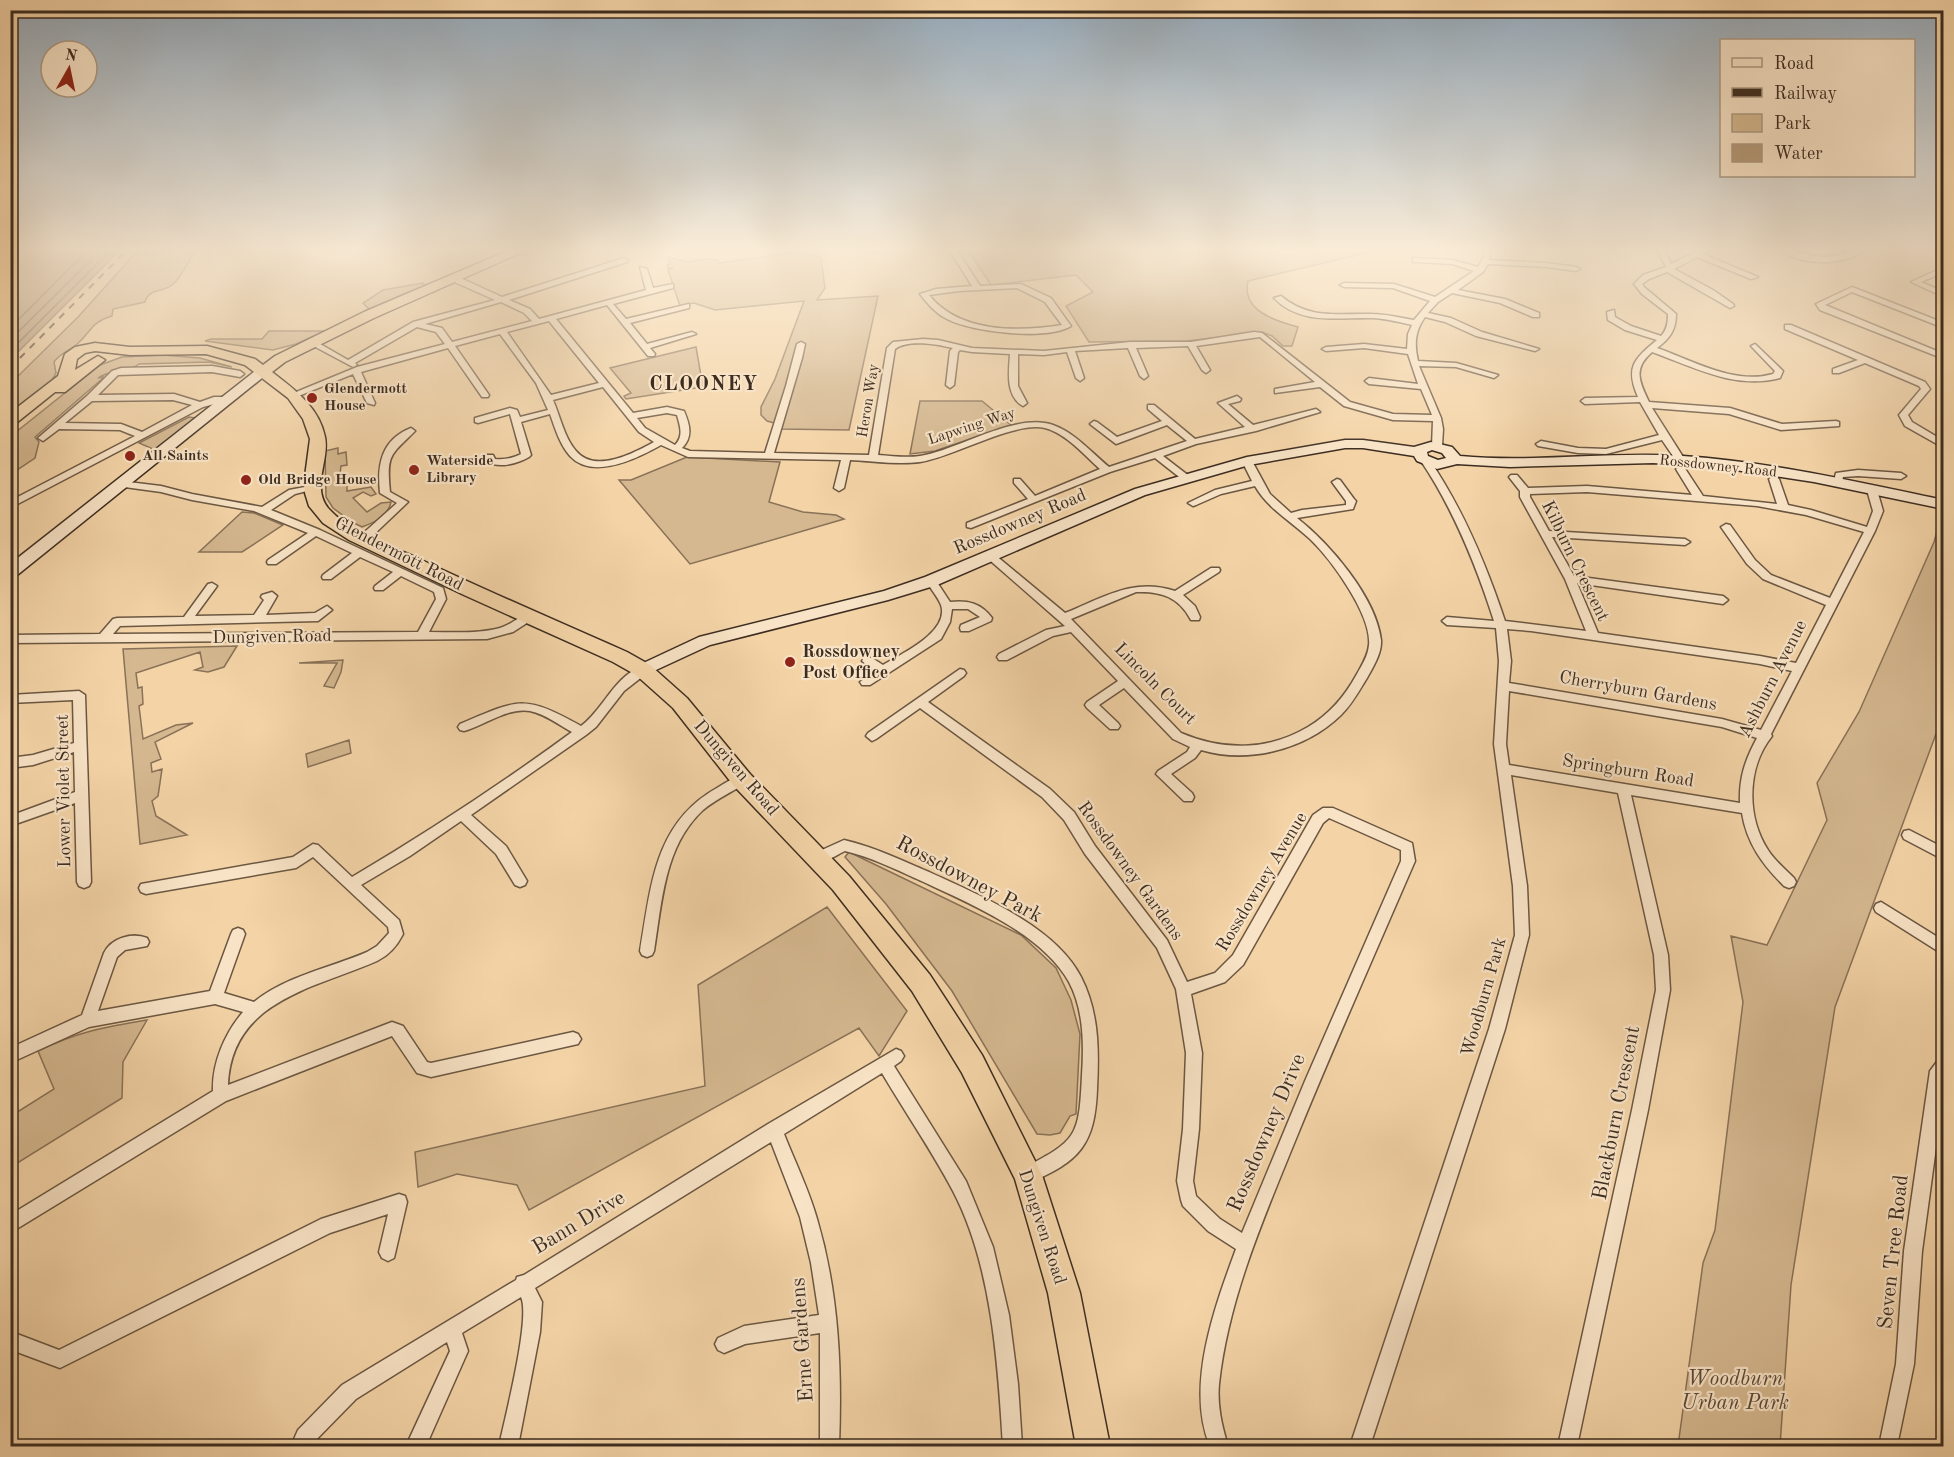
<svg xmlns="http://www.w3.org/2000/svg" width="1954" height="1457" viewBox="0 0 1954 1457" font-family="'Old Standard TT',serif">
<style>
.green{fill:#d5b890;stroke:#897258;stroke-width:1.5}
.water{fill:#b69b79;stroke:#866f56;stroke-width:1.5}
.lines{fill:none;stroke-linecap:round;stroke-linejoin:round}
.shore{stroke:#7a644d;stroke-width:1.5}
.minor-casing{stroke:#6b5742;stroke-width:3}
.secondary-casing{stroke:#3d2d21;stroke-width:3}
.trunk-casing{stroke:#3d2d21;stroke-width:3}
.minor{fill:#f8e3c6;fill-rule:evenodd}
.secondary{fill:#f8e3c6;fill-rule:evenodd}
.trunk{fill:#f4d4a7;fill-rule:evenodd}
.rail{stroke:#3d2d21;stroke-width:2;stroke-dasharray:7 7;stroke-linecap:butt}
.poi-dot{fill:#8f2418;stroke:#f8e3c6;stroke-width:2}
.labels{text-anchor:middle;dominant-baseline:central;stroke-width:4.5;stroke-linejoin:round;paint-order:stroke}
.far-poi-label{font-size:15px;font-weight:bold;fill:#3d2d21;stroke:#f8e3c6;text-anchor:start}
.far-street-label{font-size:15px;fill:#3d2d21;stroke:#f8e3c6}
.street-label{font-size:18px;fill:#3d2d21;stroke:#f8e3c6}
.poi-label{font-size:18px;font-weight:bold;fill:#3d2d21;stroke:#f8e3c6;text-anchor:start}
.far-district-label{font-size:20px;font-weight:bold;letter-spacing:1.5px;fill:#3d2d21;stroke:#f8e3c6}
.near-street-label{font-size:21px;fill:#3d2d21;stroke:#f8e3c6}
.near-park-label{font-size:21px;font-style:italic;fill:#5b4937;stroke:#f8e3c6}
</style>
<rect width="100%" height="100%" fill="#f4d4a7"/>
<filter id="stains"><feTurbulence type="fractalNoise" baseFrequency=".00333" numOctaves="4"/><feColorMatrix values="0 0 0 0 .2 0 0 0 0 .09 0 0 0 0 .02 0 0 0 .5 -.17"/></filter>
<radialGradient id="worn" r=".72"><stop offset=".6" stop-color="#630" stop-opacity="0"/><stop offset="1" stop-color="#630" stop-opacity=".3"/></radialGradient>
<path class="green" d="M139,249H186L193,254C187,264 181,278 172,285C162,293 149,288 145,302L113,309L112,316C89,323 92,332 76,345C69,351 60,353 54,362L56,373L52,380L11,414V383L78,317Z
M967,249H1378L1379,250L1248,281C1241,311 1276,321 1298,327L1292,346H1283L1272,336L1262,332L1187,341L1089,342L1066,306L1093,292L1076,275L991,285Z
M800,252L821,258L825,288L817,300L878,296L849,430L780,429L778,424L767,421L761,415V407L775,379L804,301L715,310L694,303L680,306L668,270L673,268H668L667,265L670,264L668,257L687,262L707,259L718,260L719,263Z
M423,283L425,286L370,310L363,303L383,290Z
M269,331H325L296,344L273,350L205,341L211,339H262Z
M696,347L703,387L626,399L624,396L631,393L610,368Z
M162,355L200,358L232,367L209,362L139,364C131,371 109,370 98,378L103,377L102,379L35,437L39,442L35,458L11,474V436L100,365L122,357Z
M920,401H982L1011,425L935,451L910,454Z
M189,417L195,418L155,450L139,443Z
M338,448V454L346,452L347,465L341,466L340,474L347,473V491L371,487L376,494L371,496L363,492L353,498L367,512L381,503L391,502C388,517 375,522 362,527L352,522L333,508L326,497L325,451Z
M687,457L780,462L769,502L803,512L836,515L844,519L690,564L619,480H631Z
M1943,510V715L1835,1007L1791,1285L1780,1446H1678L1703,1263L1715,1230L1743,1002L1731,936L1767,945L1827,820L1817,783L1859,712L1934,542Z
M242,512L254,513L283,525L242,552H199Z
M237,646L224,667L208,672L195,670L203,667L200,652L136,673L138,688L142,687L143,704L139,706L143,739L176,725L193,723L155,742L161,759L151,763L152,772L162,769L158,796L152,801L156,816L187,835L140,844L123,649Z
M343,660L341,672L334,688L324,686L337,663H299Z
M349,740L351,753L308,767L306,754Z
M849,852L1021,935L1056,968L1071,1000L1080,1034L1076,1114L1070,1116L1060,1133L1050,1135L1037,1134L952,991L886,904L845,857Z
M827,907L907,1011L879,1056L859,1028L529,1210L517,1185L457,1174L418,1187L415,1152L705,1086L698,985Z
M147,1020L123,1062L122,1098L11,1167V1116L54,1089L38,1051C77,1032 104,1027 147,1020Z"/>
<path class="water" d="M11,249H121L11,359L10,249Z"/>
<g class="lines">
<path class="shore" d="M10,328L89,249
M10,340L102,249
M10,351L112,249"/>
<defs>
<path id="minor" d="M872,249H880V250L876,252Z
M949,249H956L980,286L1021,284L1051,298L1071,326C1047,341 972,332 947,319C935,313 928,304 920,294L936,289L972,286ZM1017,288L1045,302L1062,325C1018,332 959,333 929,295L959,291Z
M1483,249H1491L1489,260L1546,263L1576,267L1580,269L1576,271L1546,267L1488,264L1483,272L1458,290L1505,299L1539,313V317H1533L1500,303L1452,293L1438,302L1428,313L1451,318L1482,332L1539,349L1535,351L1476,336L1445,322L1425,317C1415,331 1414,344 1418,361L1456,363L1498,375L1494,378L1456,367L1419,366L1441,418L1443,429L1442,446L1437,449L1432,446L1433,421L1393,420L1344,406L1320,387L1275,393V389L1315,382L1260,337L1196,346L1210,370L1206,373L1202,370L1188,346L1136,348L1148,376L1144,379L1140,376L1128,348L1075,351L1084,378L1080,381L1076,378L1067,352L1044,355L1018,354V386L1027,403L1023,406C1005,396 1009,371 1010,354L972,352L960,350L958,352L954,385L950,388L946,385L950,351L953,348C937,344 908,339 895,349L878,455C892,456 907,458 920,456C958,450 1016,412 1053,425C1075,433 1091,452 1109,467L1187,441L1167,425L1116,444L1090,424L1094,421L1097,422L1117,437L1162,421L1148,409V405H1154L1195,439L1245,427L1218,403L1237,396L1241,399L1240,401L1228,404L1253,425L1316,409L1320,412L1256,431L1196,444L1163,456L1189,476V480H1183L1155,458L1110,472L971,528L967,527V523L1028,499L1014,483V479H1020L1035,496L1100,469C1084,455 1067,434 1045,428C1014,421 953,457 920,462C897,465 873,461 850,460L844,488L839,491L834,488L841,460L688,457L661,445C638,458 593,481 570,456C560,445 555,428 550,414L521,422L531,455L529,457C517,464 498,469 486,461L487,455H493L495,459C505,460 513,458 521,454L510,414L478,423L475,422V418L510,408L517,410L520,417L548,410L536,383L500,334L455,346L489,395L488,397H482L448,348L361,372L375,403L374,405L367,403L353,374L296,397L289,395L357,367L445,344L436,332L417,327L355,363L357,365L353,367L308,343L315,341L348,360L413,322L495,300L450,280V276H456L502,297L624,258L628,260L627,262L509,300L530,309L539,319L646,290L640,267L647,269L653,288L673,284V288L613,304L626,319L689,304V308L630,323L647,344L692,332L696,334L650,348L655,354L654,356H648L607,305L556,319L633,413L667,407L684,411C690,425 693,437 682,448L690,451L765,453L786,386L797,344L801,342L805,344L802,358L774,453L869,455L887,348L893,342L923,339L938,340L972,348L1044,351L1130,342H1191L1254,332L1262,333L1350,402L1393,414L1432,415L1421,389L1369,384L1365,381L1369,378L1418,384L1408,354L1364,348L1326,351L1322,349L1326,347L1364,344L1407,349L1408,334L1412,325C1399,322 1387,319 1374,318C1340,317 1301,326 1274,298L1281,296C1309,320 1338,313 1372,314C1386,314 1400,318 1414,320L1430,301L1393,288L1344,287L1340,285L1344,283L1394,284L1435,297L1474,271L1452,264L1416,262H1413V258L1452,260L1478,267L1484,257ZM501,302L524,313L532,321L452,342L442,328L425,324ZM549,321L599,383L551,395L507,332ZM603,387L639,432L654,442C634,453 595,474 576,451C564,437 560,416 553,400ZM667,413L677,415C680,426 684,436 675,445L645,428L637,418Z
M1657,249H1665L1671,264L1701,249H1710L1703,254L1758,277L1751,279L1697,257L1674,269L1713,290L1733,304L1734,306L1730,308L1667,272L1649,279L1642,284L1644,287L1676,314C1676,331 1669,339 1657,348C1694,361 1734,385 1773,374L1775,371L1751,346L1755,344L1783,371L1780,378C1735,390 1694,367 1652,352C1632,369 1640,383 1649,402L1730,408L1782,424L1836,421L1839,422V426L1781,430L1729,414L1652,408L1685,460L1683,462H1677L1662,440L1606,454L1578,453L1538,446L1536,444L1541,441L1578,448L1606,449L1659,435L1640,402L1585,404L1581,401L1585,398L1638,397C1625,367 1634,359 1657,340L1625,330L1608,320L1607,312L1614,310L1615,317L1631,326L1661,336C1667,330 1668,323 1668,314L1642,294L1634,284L1643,275L1666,267Z
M1778,249C1794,249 1808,257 1825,257C1840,257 1853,249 1867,249C1843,267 1802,266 1778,249Z
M1944,267V272L1921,282L1944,292V297L1911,282Z
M1852,287L1944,323V328L1852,292L1825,305L1944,354V359L1820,310L1816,304Z
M1785,325H1791L1925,382L1930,389L1908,415L1912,422L1944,441V448L1905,426L1899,415L1921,389L1919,386L1865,363L1839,373H1833V369L1858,360L1785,329Z
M212,366L240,371L244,374L240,377L212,372L118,375L98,395L174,394L200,402L214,397H226L230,400L203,407L10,508V501L135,436L120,430L59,429L43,441L38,438L87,396L112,371L121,368ZM173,400L192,405L142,432L121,424L65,423L92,401Z
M411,428L415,431C391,455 386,454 390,492L408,502L367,541H359V537L397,503L380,493C377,465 381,440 411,428Z
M1247,458L1252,461L1270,494L1291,513L1302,510L1346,505V501L1332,482L1337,479L1340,480L1354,499L1356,501L1353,509L1297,518C1329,543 1376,597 1381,640C1382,653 1373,667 1367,678C1359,691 1352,704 1341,715C1305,750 1248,764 1201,750L1195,758L1171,774L1192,793L1194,797L1192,801H1184L1156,774L1158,771L1187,752L1190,747L1173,739L1124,688L1099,705L1118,723L1120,726L1118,729H1110L1087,708L1085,705L1087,702L1118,681L1071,632L1053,636L1007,660H999L997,657L999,654L1046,630L1065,626L985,556L990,553L994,554L1065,613C1103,598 1133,577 1175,591L1211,568H1219L1220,570L1219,572L1183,595L1195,606L1200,617L1199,620H1191C1179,597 1161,591 1136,592L1071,619L1181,733C1223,751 1268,751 1308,727C1330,714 1345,696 1357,674C1362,665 1368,656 1369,645C1372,615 1331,559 1310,539C1291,521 1268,509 1255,486L1221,494L1196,505L1193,506L1188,503L1215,490L1252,481L1242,461Z
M1426,458L1429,459C1463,509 1486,564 1505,621L1586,631L1565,579L1520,497V491L1509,477L1511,475H1517L1528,488L1587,486L1692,495L1676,469L1681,466L1684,467L1703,496L1777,504L1769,479L1774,476L1779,479L1788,505L1811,510L1867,527L1873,511L1867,490L1872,487L1877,490L1883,511L1875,531L1771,734L1772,736C1747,767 1746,816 1768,850C1775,861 1785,869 1794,878L1796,882L1794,886L1789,888L1784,886C1763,865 1747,844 1742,813L1631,795L1668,955L1670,990L1648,1110L1577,1446H1558L1632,1110L1656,990L1654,955L1618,793L1511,775L1527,886L1529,935L1505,1029L1370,1446H1350L1489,1029L1515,935L1513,886L1494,744L1499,661L1496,628L1447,625L1442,621L1447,617L1494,621C1476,565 1454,510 1421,461ZM1587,492L1757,506L1806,515L1864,532L1830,598L1771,575L1755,560L1730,525L1726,524L1721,527L1747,564L1763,579L1826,605L1796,663L1760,656L1598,633L1577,583L1723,604L1728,600L1723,596L1574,576L1552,537L1685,545L1690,542L1685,539L1549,531L1530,497V494ZM1507,629L1531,631L1760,664L1792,671L1761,730L1722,719L1509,683L1511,661ZM1509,691L1722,727L1757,738C1745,760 1739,778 1740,803L1509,765L1506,744Z
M1858,470L1901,473L1906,476L1901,479L1858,476L1843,477L1841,486H1835L1833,484L1836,473Z
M120,481L161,486L192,494L262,507L289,490L315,485V489L295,494L271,510L320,530L443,588L446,599L429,632C453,632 477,634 500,628C512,625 523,612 535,614L536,617L513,632L487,639L10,643V635L100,634L113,619L117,618L184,617L208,584L212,583L217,586L195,616L254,615L264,600L261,597L262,595L272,592L277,596L266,615L315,613L327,606L332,610L318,621L120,626L113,634L418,632L436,599L434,592L401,576L383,590H375L374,588L375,586L393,572L360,557L331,579H323L322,577L323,575L352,553L316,536L276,564H268L267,562L268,560L308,533L254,511L192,500L161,492L117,486V482Z
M931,578L935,579L950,602C968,600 981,603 992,618L991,621L969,631H961L960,628L961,625L980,617L968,609H952L950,622L941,639L870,685H862L860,682L875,671L862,661L864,658H872L883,665C901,654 950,632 941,605C938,597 930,588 926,581Z
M643,666L649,670L647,673L624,691L596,727L586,735L471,815L506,846L527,881L525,885L520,887L515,885L496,854L461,821L410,856L361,885L399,920L403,934C397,946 389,955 377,961C316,988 231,1000 228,1085L392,1022L403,1026L427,1062L431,1063L573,1032L578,1034L581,1039L578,1044L431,1077L417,1073L392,1036L226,1101L10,1233V1215L213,1091C212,1063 225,1033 243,1012L215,1004L89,1027L10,1063V1048L82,1015L104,953C111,938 132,932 147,938L149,942L147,946L125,950L117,957L98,1011L210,991L231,934L233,930L238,928L243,930L245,934L224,993L254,1002C286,976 330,968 367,952L377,946L389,933L388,927L313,857L296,868L146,894L141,892L139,888L141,884L293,857L313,844L318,845L352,877C428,832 501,784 572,732C559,725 545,714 530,711C508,707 485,725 464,731L460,730L458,727L460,724C519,699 523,694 581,726C604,709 614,676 643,666Z
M960,669L964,670L966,673L964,676L928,702L1050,789L1074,812L1095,846L1167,940L1187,982L1215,973L1233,955L1313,815L1323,808H1333L1412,843L1415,861C1374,956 1332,1050 1293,1146C1262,1222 1228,1301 1219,1384C1217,1406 1222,1426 1228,1446H1210C1185,1387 1215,1306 1236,1249L1208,1231L1183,1206L1181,1200L1177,1181L1183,1129L1186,1053L1176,989L1157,948L1085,854L1064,820L1042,797L920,708L876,739L872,741L866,736L868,733ZM1329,818L1401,850V861L1305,1081L1242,1233L1220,1219L1196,1196L1193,1181L1199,1129L1202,1053L1191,994L1225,982L1243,965L1323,823Z
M79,691L85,695L91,882L89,886L84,888L79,886L77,882L75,803L10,826V816L75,792L74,752L33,765L10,768V758L33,755L74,743L73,700L10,703V695Z
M742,775L746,777L748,780L746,783C732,792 716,799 703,810C664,846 662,902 654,951L652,955L647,957L642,955L640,951C651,887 654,823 717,788C725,783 733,778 742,775Z
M1909,830L1944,848V860L1904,839L1902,835L1904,831Z
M844,840C874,847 901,860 929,872C979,895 1055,926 1081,977C1099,1012 1099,1050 1097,1089C1095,1144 1080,1162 1028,1183L1022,1181L1020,1175L1022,1169C1077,1140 1079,1138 1082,1075C1084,1045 1084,1010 1069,982C1041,932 966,902 917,879C893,868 870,857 845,851C836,855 823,865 813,862L811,858L813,854Z
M1881,902L1944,941V955L1876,912L1874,908L1876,904Z
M896,1049L901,1051L904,1056L901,1061L894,1066L966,1181L993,1247L1009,1315L1018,1384L1022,1446H1003C998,1364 992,1265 953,1191C932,1151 905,1112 882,1073L784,1134C795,1162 809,1190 817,1219C839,1293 842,1370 839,1446H820V1333L745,1344L724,1353L718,1350L715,1344L718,1338L744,1326L819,1315L811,1263L800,1217L771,1142L535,1288L542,1302L540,1332L518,1446H499C505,1418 531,1317 521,1297L462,1333L468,1351L426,1446H406L450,1351L447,1342L356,1399L310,1446H291L298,1430L342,1385L516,1280L517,1277L524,1275L768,1124Z
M1944,1057V1088L1922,1251L1914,1364L1897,1446H1879L1896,1364L1904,1251L1930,1071L1939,1059Z
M399,1194L405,1196L407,1202L394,1258L388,1261L382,1258L379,1252L388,1214L330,1233L60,1368L17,1352L10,1355L11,1337L17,1334L59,1350L321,1219Z"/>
<path id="secondary" d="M263,367L267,368L269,371L267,374L16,576L10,577V564L259,368Z
M1345,440H1363L1414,447L1431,442L1452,447L1460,456C1534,463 1608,451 1683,456C1771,462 1858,482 1944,500V509L1814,482L1715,467L1653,463L1510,467L1457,464L1437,469L1417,461L1414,456L1363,448H1345L1249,465L1145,495L937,585L888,600L710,645L643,676L637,674L634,670L637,666L699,637L884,591L925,577L1135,489L1247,457ZM1432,450L1442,453L1446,458L1438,460L1428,456L1427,452Z"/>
<path id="trunk" d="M512,249H529L374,318L285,362L272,372C294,389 319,407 325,437C330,460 311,486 328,508C349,532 386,544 415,557C485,590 556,621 627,652L650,665L687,698L750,774L849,876L930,975L982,1055L1042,1175L1080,1293L1110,1446H1076L1048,1293L1015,1179L962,1073L912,991L833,890L734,786L673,708L636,675L613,662L464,595L349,540L323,523L309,506L305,493L304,484L310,439L303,419L288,398L245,365L206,354L130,355L95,351L85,353L77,359L75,370L98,356L105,360L65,392H55L15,424L10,426V413L58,376L65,354L75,347L95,343L130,347L207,346L255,359L263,365L275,356L364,312Z"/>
</defs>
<use href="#minor" class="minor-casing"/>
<use href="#secondary" class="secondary-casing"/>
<use href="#trunk" class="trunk-casing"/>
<use href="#minor" class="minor"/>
<use href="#secondary" class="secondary"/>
<use href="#trunk" class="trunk"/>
<path class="rail" d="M10,368L128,249"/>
</g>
<linearGradient id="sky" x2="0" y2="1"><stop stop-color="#94aabc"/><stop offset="0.55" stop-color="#faecd7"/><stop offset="1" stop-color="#faecd7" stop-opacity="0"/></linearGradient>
<rect width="1954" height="453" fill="url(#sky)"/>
<g class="poi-dot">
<circle cx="312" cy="398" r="6"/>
<circle cx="130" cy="456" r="6"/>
<circle cx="414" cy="470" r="6"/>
<circle cx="246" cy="480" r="6"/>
<circle cx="790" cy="662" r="6"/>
</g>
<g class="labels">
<g class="far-poi-label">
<text x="324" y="389">Glendermott<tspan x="324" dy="17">House</tspan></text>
<text x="142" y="456">All Saints</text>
<text x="426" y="461">Waterside<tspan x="426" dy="17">Library</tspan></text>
<text x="258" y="480">Old Bridge House</text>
</g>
<g class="far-street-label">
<text transform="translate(869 401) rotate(-81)">Heron Way</text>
<text transform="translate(972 427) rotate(-18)">Lapwing Way</text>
<text transform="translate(1718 467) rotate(6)">Rossdowney Road</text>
</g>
<g class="street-label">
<text transform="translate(1020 522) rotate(-23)">Rossdowney Road</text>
<text transform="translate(399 554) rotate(27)">Glendermott Road</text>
<text transform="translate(1575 561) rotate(64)">Kilburn Crescent</text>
<text transform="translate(272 637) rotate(-1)">Dungiven Road</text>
<text transform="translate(1773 679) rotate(-63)">Ashburn Avenue</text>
<text transform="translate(1155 684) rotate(45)">Lincoln Court</text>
<text transform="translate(1638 691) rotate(10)">Cherryburn Gardens</text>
<text transform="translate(736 768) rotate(49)">Dungiven Road</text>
<text transform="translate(1628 771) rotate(9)">Springburn Road</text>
<text transform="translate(64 791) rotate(-91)">Lower Violet Street</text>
<text transform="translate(1130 871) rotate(54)">Rossdowney Gardens</text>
<text transform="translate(1262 882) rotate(-59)">Rossdowney Avenue</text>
<text transform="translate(1484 997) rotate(-74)">Woodburn Park</text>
<text transform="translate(1042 1227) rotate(72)">Dungiven Road</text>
</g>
<g class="poi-label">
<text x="802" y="652">Rossdowney<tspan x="802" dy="21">Post Office</tspan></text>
</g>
<g class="far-district-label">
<text x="704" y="385">CLOONEY</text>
</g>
<g class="near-street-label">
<text transform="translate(969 880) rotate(28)">Rossdowney Park</text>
<text transform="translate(1617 1113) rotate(-79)">Blackburn Crescent</text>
<text transform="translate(1267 1133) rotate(-67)">Rossdowney Drive</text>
<text transform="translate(579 1223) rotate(-31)">Bann Drive</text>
<text transform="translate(1894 1252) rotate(-84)">Seven Tree Road</text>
<text transform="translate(803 1340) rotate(-94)">Erne Gardens</text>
</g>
<g class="near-park-label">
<text x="1735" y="1379">Woodburn<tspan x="1735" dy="24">Urban Park</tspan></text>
</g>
</g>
<rect width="1954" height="1457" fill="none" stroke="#f4d4a7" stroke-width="36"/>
<rect x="12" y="12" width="1930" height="1433" fill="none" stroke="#3d2d21" stroke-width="3"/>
<rect x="18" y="18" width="1918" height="1421" fill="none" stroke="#3d2d21" stroke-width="1.5"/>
<rect x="1720" y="39" width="195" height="138" fill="#f8e3c6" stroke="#ad9a84" stroke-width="1.5"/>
<rect x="1732" y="58" width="30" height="9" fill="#f8e3c6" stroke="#ad9a84" stroke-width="1.5"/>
<text x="1774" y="69" font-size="18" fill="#3d2d21">Road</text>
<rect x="1732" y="88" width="30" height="9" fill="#3d2d21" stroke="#ad9a84" stroke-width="1.5"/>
<text x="1774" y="99" font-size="18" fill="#3d2d21">Railway</text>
<rect x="1732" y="114" width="30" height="18" fill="#d5b890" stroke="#ad9a84" stroke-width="1.5"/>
<text x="1774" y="129" font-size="18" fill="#3d2d21">Park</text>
<rect x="1732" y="144" width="30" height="18" fill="#b69b79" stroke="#ad9a84" stroke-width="1.5"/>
<text x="1774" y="159" font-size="18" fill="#3d2d21">Water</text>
<g transform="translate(69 69) rotate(9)"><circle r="28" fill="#f8e3c6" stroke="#ad9a84" stroke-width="1.5"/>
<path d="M0-4.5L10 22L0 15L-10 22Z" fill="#8f2418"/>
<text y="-9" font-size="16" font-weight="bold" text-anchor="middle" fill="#3d2d21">N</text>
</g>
<rect width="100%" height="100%" filter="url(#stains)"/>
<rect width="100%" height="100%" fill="url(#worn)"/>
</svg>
